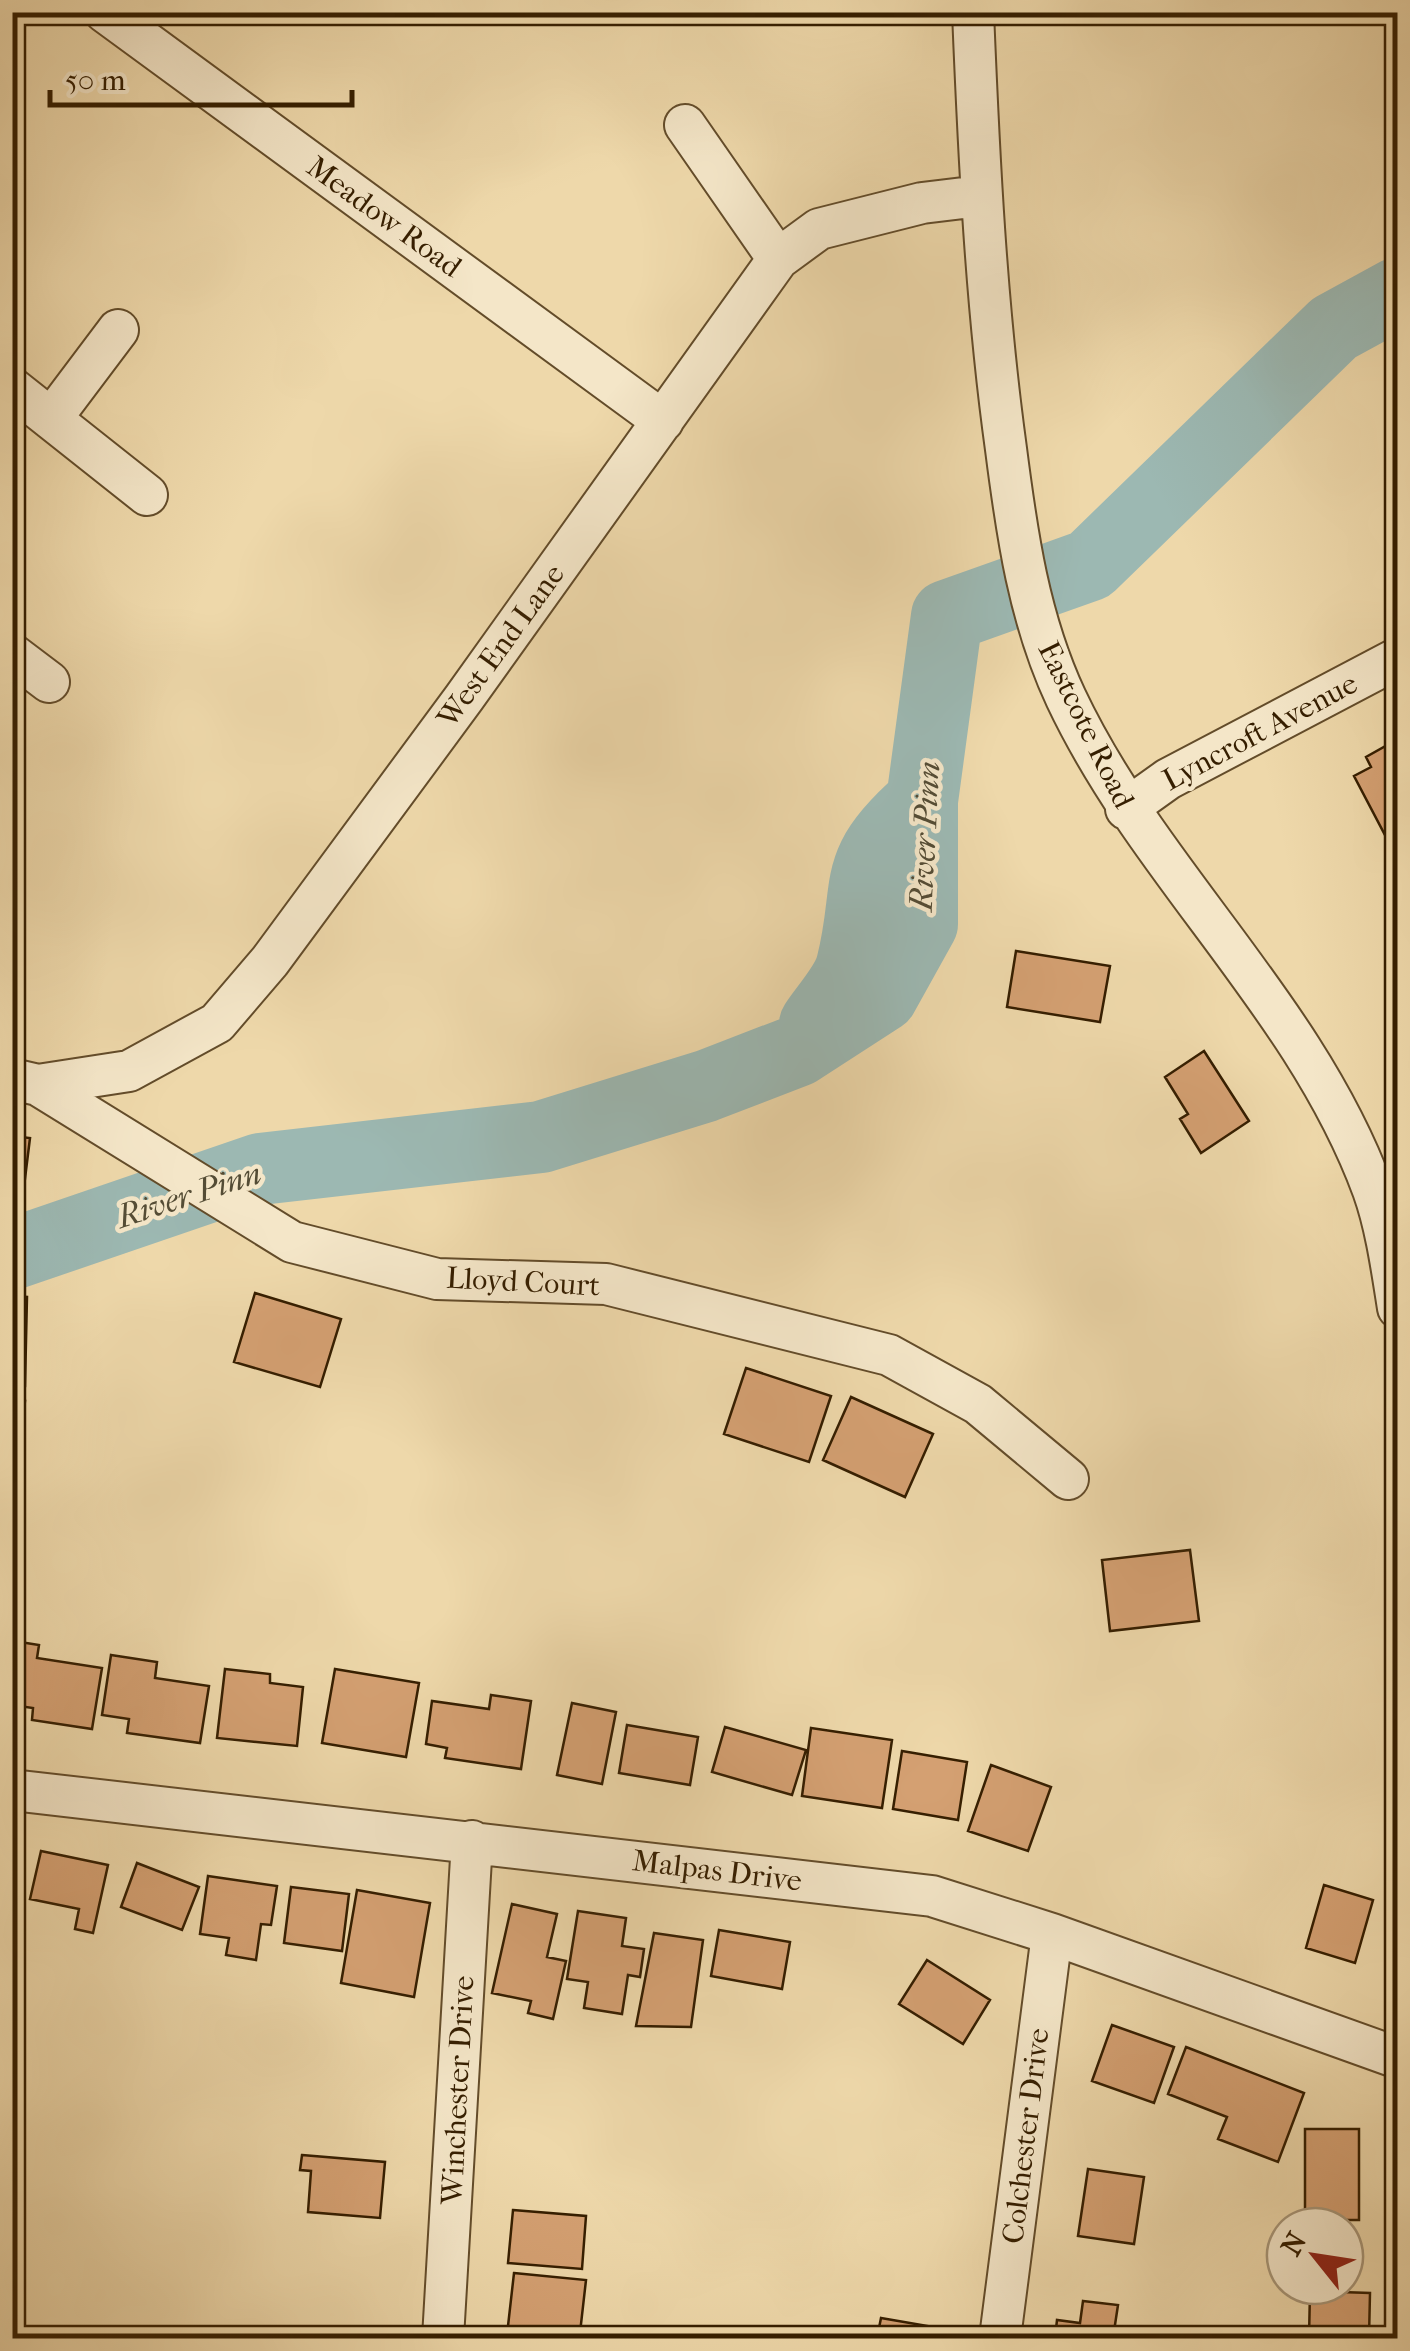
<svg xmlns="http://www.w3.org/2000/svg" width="1410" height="2351" viewBox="0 0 1410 2351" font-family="'IM FELL French Canon',serif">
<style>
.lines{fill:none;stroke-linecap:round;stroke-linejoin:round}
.river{stroke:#9cb8b2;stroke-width:72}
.building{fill:#d4a072;stroke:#351e00;stroke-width:2.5}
.minor-casing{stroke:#634c2a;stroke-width:44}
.minor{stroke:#f4e6c8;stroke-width:40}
.labels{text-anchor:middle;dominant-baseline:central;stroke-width:9;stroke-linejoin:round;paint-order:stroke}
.street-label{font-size:30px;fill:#351e00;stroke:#f4e6c8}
.water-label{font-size:32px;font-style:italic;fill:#544c35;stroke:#f4e6c8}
</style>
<rect width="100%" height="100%" fill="#eed8aa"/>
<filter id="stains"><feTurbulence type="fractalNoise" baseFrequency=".002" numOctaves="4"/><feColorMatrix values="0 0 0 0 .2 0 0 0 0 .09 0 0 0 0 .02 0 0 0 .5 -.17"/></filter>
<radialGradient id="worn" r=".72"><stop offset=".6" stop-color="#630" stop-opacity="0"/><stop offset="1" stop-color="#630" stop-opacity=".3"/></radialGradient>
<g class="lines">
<path class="river" d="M815,1024C826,1007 847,985 852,965C873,882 847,866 922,801
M12,1254L260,1169L541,1137L706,1086L797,1051L882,996L922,924V801L947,616L1090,565L1334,328L1398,293"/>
</g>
<path class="building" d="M1391,743L1398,755V829L1385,835L1354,776L1371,767L1366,757Z
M1016,951L1110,966L1100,1022L1007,1007Z
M1204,1051L1249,1121L1201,1153L1180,1119L1188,1114L1165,1077Z
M12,1136L30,1138L22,1203L12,1202Z
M255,1293L341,1319L320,1387L234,1362Z
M12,1296L27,1297L25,1386L12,1385Z
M746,1368L831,1396L809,1462L724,1434Z
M851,1397L933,1434L905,1497L823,1460Z
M12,1400L25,1401L14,1505L12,1504Z
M1190,1550L1199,1621L1110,1631L1102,1560Z
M20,1642L39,1645L37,1658L102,1668L92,1729L32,1720L33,1708L12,1705Z
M111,1655L157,1662L155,1678L209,1686L200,1743L127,1733L129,1719L102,1715Z
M225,1669L270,1674V1683L303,1687L297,1746L217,1738Z
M335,1669L419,1683L406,1757L322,1743Z
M491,1695L531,1701L521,1769L445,1758L447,1748L426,1744L432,1701L489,1709Z
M572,1703L616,1712L602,1784L557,1775Z
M627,1725L698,1737L690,1785L619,1773Z
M725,1727L806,1750L792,1795L712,1772Z
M811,1728L892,1740L882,1808L802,1796Z
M902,1751L967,1762L958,1820L893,1809Z
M991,1765L1051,1787L1028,1851L968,1831Z
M41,1851L108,1865L93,1933L75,1929L79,1909L30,1899Z
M12,1856L21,1857L12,1907Z
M137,1863L199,1887L182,1930L121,1907Z
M208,1876L277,1886L271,1925L261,1924L256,1960L226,1955L229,1938L200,1934Z
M1324,1885L1373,1900L1355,1963L1306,1948Z
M291,1887L349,1894L342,1951L284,1943Z
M357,1890L430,1903L414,1997L341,1983Z
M512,1904L557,1914L547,1957L566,1961L553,2019L528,2013L531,2001L492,1993Z
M578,1911L626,1918L622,1946L644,1949L640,1977L628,1975L622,2014L584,2008L588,1982L567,1979Z
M719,1930L790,1942L782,1989L711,1976Z
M654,1933L703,1940L691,2027L636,2026Z
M927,1960L990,2000L963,2044L899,2004Z
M1112,2025L1174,2047L1154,2103L1092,2081Z
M1186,2047L1304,2093L1278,2162L1218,2139L1227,2117L1168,2094Z
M1305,2129H1359V2220H1305Z
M302,2155L385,2162L380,2218L308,2212L311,2171L300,2170Z
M1088,2169L1144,2177L1134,2244L1078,2236Z
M12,2179H20L16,2242H12Z
M513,2210L586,2216L582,2269L508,2263Z
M12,2251H17V2288H12Z
M514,2273L586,2280L580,2333L508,2326Z
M1310,2291L1370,2293L1369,2338H1309Z
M1083,2301L1118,2305L1113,2338H1055L1057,2320L1080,2323Z
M881,2318L939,2328L937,2338H877Z"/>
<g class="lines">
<defs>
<path id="minor" d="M105,12L663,421
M973,12C979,159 986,304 1006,449C1017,535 1029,619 1066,698C1149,874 1305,1005 1373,1190C1386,1226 1392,1270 1398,1308
M685,125L778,259
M12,388L147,495
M51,419L118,330
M12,654L49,682
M1126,809L1168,779L1398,658
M12,1079L38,1085L129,1071L217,1023L270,961L464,698L778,259L819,229L922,203L980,196
M38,1085L292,1242L437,1279L606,1284L889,1355L978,1404L1068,1479
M12,1790L932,1896L1052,1934L1398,2058
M443,2338L472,1841
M1000,2338L1052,1934"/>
</defs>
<use href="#minor" class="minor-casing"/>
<use href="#minor" class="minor"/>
</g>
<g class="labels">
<g class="street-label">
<text transform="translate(384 217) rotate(36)">Meadow Road</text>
<text transform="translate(501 646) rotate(-54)">West End Lane</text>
<text transform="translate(1086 725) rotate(64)">Eastcote Road</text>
<text transform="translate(1260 732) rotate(-28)">Lyncroft Avenue</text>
<text transform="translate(523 1282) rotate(3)">Lloyd Court</text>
<text transform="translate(717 1871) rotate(7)">Malpas Drive</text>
<text transform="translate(458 2090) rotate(-87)">Winchester Drive</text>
<text transform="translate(1026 2136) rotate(-83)">Colchester Drive</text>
</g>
<g class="water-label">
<text transform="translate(925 836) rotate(-87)">River Pinn</text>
<text transform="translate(189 1195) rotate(-18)">River Pinn</text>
</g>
</g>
<rect width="1410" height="2351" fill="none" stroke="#eed8aa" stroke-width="50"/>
<rect x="15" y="15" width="1380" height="2321" fill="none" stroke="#351e00" stroke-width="5"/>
<rect x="25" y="25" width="1360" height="2301" fill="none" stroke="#351e00" stroke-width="2.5"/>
<g transform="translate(1315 2256) rotate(300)"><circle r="48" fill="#f4e6c8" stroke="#a89678" stroke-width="2.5"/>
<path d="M0-8L18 38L0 25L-18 38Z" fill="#8f2418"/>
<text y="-15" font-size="28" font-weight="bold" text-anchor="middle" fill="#351e00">N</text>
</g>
<path d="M50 90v15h302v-15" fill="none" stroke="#351e00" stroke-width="5"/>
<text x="65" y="90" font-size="30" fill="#351e00" stroke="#f4e6c8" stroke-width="8" paint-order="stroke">50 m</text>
<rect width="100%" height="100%" filter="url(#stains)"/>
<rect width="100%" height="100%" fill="url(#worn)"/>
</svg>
